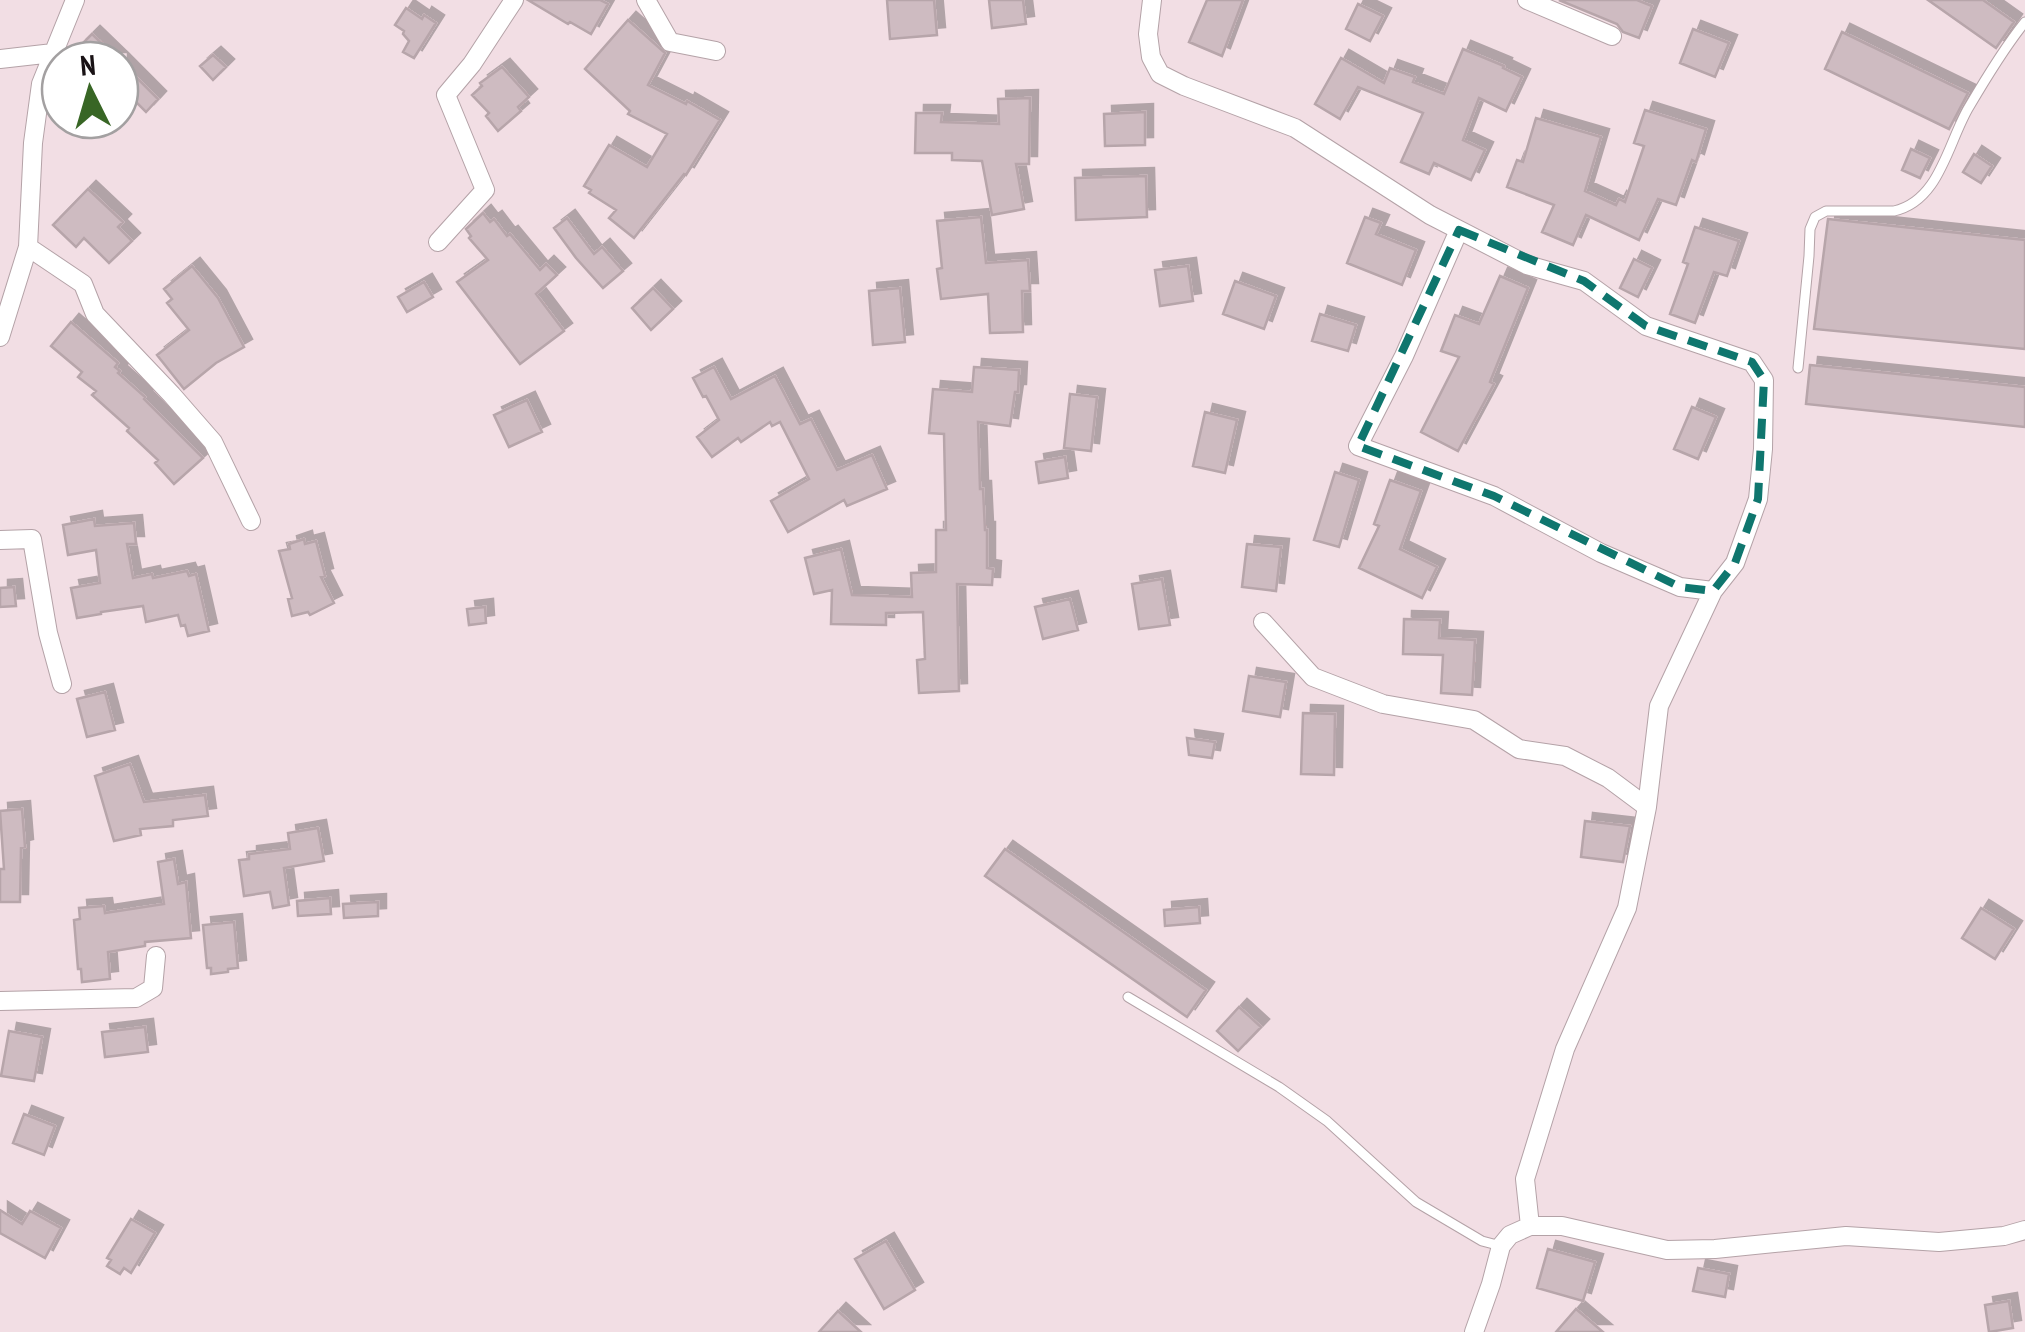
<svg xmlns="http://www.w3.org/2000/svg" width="2025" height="1332" viewBox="0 0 2025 1332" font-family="'PT Sans Narrow',sans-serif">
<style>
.building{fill:#cebbc1;stroke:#b7a5aa;stroke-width:2.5;filter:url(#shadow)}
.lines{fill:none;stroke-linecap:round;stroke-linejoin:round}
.service-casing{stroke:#b4a2a7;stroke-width:11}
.minor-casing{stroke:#b4a2a7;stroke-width:20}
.service{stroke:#fff;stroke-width:9}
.minor{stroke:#fff;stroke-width:18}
.marked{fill:none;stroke:#0f766e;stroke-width:8;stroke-dasharray:20 12;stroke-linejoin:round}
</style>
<defs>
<filter id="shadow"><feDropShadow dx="8" dy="-8" stdDeviation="0" flood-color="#0004"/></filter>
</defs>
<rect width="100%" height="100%" fill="#f2dee4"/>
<path class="building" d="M528,0H600L608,4L591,34L570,22L568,24Z
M887,0H934L937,35L890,39Z
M989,0H1023L1026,24L992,28Z
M1207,0H1243L1222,56L1189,42Z
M1559,0H1637L1652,6L1639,38L1623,32L1617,24Z
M1928,0H1983L2014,22L1996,48Z
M1358,4L1383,16L1370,41L1346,29Z
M406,8L422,19L424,15L436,23L414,58L403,52L409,41L403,34L404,31L395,25Z
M628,20L665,53L648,85L686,104L687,101L720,120L686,175L684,174L634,238L609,218L616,210L589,193L591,190L584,186L609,145L647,167L667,134L628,114L630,111L585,69Z
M1693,29L1729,43L1715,77L1680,63Z
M1842,32L1968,93L1949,129L1825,69Z
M92,34L119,60H93L79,47Z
M1463,49L1504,66L1503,68L1522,77L1506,111L1479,98L1463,140L1485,150L1471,180L1434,163L1429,174L1401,162L1423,113L1358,87L1340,119L1315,104L1341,58L1384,83L1390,68L1415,77L1413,82L1444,94Z
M213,55L226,67L213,80L200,66Z
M120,61L158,99L146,112L120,86Z
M502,67L529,97L518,107L521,111L498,131L486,116L489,113L472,95L482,86L480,83Z
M1030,98L1029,164H1016L1024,209L992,215L982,161L952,160V153H915L916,113H942L941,122L999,124L998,99Z
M1645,110L1706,129L1696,162L1692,160L1676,205L1658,199L1639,240L1586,215L1573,245L1542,232L1554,205L1507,187L1517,160L1523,162L1536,118L1601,137L1585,191L1616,205L1619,199L1625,202L1644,146L1634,143Z
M1145,112V145L1105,146L1104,114Z
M1911,149L1930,158L1920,178L1902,170Z
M1974,154L1992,166L1981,183L1963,172Z
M1146,176L1147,217L1076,220L1075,178Z
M88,189L123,222L118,227L132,241L109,263L84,238L76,247L53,225Z
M483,213L490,222L494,219L507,236L510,234L540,270L546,264L557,275L536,294L564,331L520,364L457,282L488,260L469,238L471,236L466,229Z
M981,217L986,263L1028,260L1030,291H1022L1023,332L990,333L988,294L941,299L937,269L942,268L937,221Z
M1365,217L1381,223L1376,234L1416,250L1402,285L1347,263Z
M567,218L594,254L602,247L623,271L603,288L576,258L554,228Z
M1828,219L2025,240V349L1814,329Z
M1695,227L1739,241L1727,276L1714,272L1695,323L1670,314L1688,264L1683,262Z
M1634,259L1652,268L1638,297L1620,288Z
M192,266L218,298L244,347L216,363L184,389L157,355L189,330L167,303L172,299L164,289Z
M1188,266L1193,301L1160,306L1155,270Z
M1500,276L1528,288L1490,382L1494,384L1458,451L1421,432L1459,357L1441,351L1455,315L1479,324Z
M1235,281L1276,296L1264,329L1223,314Z
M424,282L433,297L407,312L398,297Z
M653,288L673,309L651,330L632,308Z
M900,288L905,342L873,345L869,291Z
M1320,314L1356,325L1348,351L1312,341Z
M71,322L118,363L115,367L120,371L118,373L145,397L144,399L203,458L174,484L155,463L158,460L127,431L129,428L92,395L96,391L78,377L82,372L51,346Z
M1810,365L2025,387V427L1806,404Z
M714,367L731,399L775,376L800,424L811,419L837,470L872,455L887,489L847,506L844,500L788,532L771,501L809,479L780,422L772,426L770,422L741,442L738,438L712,457L697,437L719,420L706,396L703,397L693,378Z
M974,367L1019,370L1018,392H1015L1010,426L978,422L980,489H983L985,530H987V568L993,569L992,585L957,584L959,691L919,693L917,660L925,659L923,612L886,613V625L831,624L832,590L814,594L805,558L841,549L852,595L912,597L911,573L936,572V530H946L944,434L929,433L933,389L972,392Z
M1070,394L1097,397L1091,451L1064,448Z
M527,400L542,432L509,447L494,415Z
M1692,407L1716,417L1698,459L1674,449Z
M1205,412L1237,420L1225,473L1193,466Z
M1065,457L1068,478L1039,483L1036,462Z
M1335,472L1359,480L1339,547L1314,540Z
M1390,480L1421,491L1400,549L1437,567L1422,598L1359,568L1379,526L1374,524Z
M94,519L95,526L134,523L136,544H127L133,578L152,574L153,578L187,571L189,576L196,574L209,631L188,636L185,625L181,626L178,615L146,622L143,606L101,612V614L77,618L71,588L100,583L96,550L68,555L63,525Z
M304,539L305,544L316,541L325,576L321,577L334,603L310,615L308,612L292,616L288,599L292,598L279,551L290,549L289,544Z
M1247,544L1281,547L1276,591L1242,587Z
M1162,579L1170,625L1139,629L1132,584Z
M14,587L16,606L0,607V588Z
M1070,599L1078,630L1043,639L1035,607Z
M485,607L486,623L469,625L467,609Z
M1404,619L1440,620L1439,638L1475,640L1472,695L1441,693L1443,655L1403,654Z
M1249,676L1286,682L1280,717L1243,711Z
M105,692L115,730L87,737L77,699Z
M1303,713L1335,714L1334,775L1301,774Z
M1187,738L1215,742L1212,758L1189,755Z
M130,764L144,802L205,795L208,816L173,820V826L140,829L141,835L114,841L95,776Z
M22,809L25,847L21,848L20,902H0V869H4L0,811Z
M1585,821L1630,826L1623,862L1581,857Z
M318,828L324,861L284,868L289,905L273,908L270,892L244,896L239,860L249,859V854L290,849L288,833Z
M1005,849L1206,990L1187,1017L985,876Z
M174,859L178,884L186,882L191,938L145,942V946L108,952L110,979L82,982L81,969H78L74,920L80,919L79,908L104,906L105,913L164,904L158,862Z
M330,898L331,914L298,916L297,901Z
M378,902V916L344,918L343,904Z
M1199,907L1200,923L1165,926L1164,910Z
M1981,908L2014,929L1995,959L1962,938Z
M234,922L238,968L228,969V972L211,974V968H207L203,925Z
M1239,1007L1261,1027L1238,1051L1217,1031Z
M145,1027L148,1052L105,1057L102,1032Z
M9,1031L42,1037L34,1081L1,1076Z
M24,1114L55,1126L44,1155L13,1143Z
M0,1210L22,1224L30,1211L61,1228L45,1258L0,1233Z
M131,1219L155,1233L131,1273L124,1268L120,1274L107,1266L111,1260L107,1258Z
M886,1241L915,1290L884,1309L855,1259Z
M1548,1249L1595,1262L1583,1301L1537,1288Z
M1698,1268L1729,1274L1725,1297L1693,1291Z
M2009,1301L2013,1328L1989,1332L1985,1305Z
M1576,1309L1603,1332H1556Z
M838,1311L861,1332H819Z"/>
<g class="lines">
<defs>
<path id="service" d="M1798,368L1809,256L1810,229L1815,217L1826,211H1894C1940,201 1948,142 1969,107C1986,78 2004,48 2025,22
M1128,997L1279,1087L1327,1121L1416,1202L1482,1241L1501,1246"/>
<path id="minor" d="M646,0L670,42L716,51
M1152,0L1148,34L1151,57L1160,74L1184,86L1295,128L1430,215L1527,265L1584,281L1646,326L1752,362L1764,380L1763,449L1758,499L1735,563L1713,591L1659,706L1647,807L1627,908L1565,1049L1525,1179L1530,1226
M1527,0L1612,36
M0,59L53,53
M1459,230L1404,356L1358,446L1494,496L1601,553L1680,587L1713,591
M438,242L485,190L446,95L472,64L514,0
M28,247L83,284L95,314L172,395L213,442L251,521
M0,337L28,247L33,143L41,84L75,0
M0,540L32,539L48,633L62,684
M1263,622L1313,677L1383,704L1474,720L1519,749L1565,756L1608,778L1647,807
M0,1001L136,998L153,988L156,956
M1474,1332L1491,1284L1501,1246L1510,1235L1530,1226H1562L1667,1250L1715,1249L1846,1236L1939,1242L2004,1236L2025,1230"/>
</defs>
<use href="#service" class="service-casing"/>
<use href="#minor" class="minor-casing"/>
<use href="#service" class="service"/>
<use href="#minor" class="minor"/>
</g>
<path class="marked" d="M1459,230L1584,281L1646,326L1752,362L1764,380L1758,499L1735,563L1713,591L1680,587L1494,496L1358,446Z"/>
<g transform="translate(90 90) rotate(355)"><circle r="48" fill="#ffffff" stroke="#a3a0a1" stroke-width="2.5"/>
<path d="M0-8L18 38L0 25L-18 38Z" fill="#386625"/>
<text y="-15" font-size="28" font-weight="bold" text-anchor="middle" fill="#191215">N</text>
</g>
</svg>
